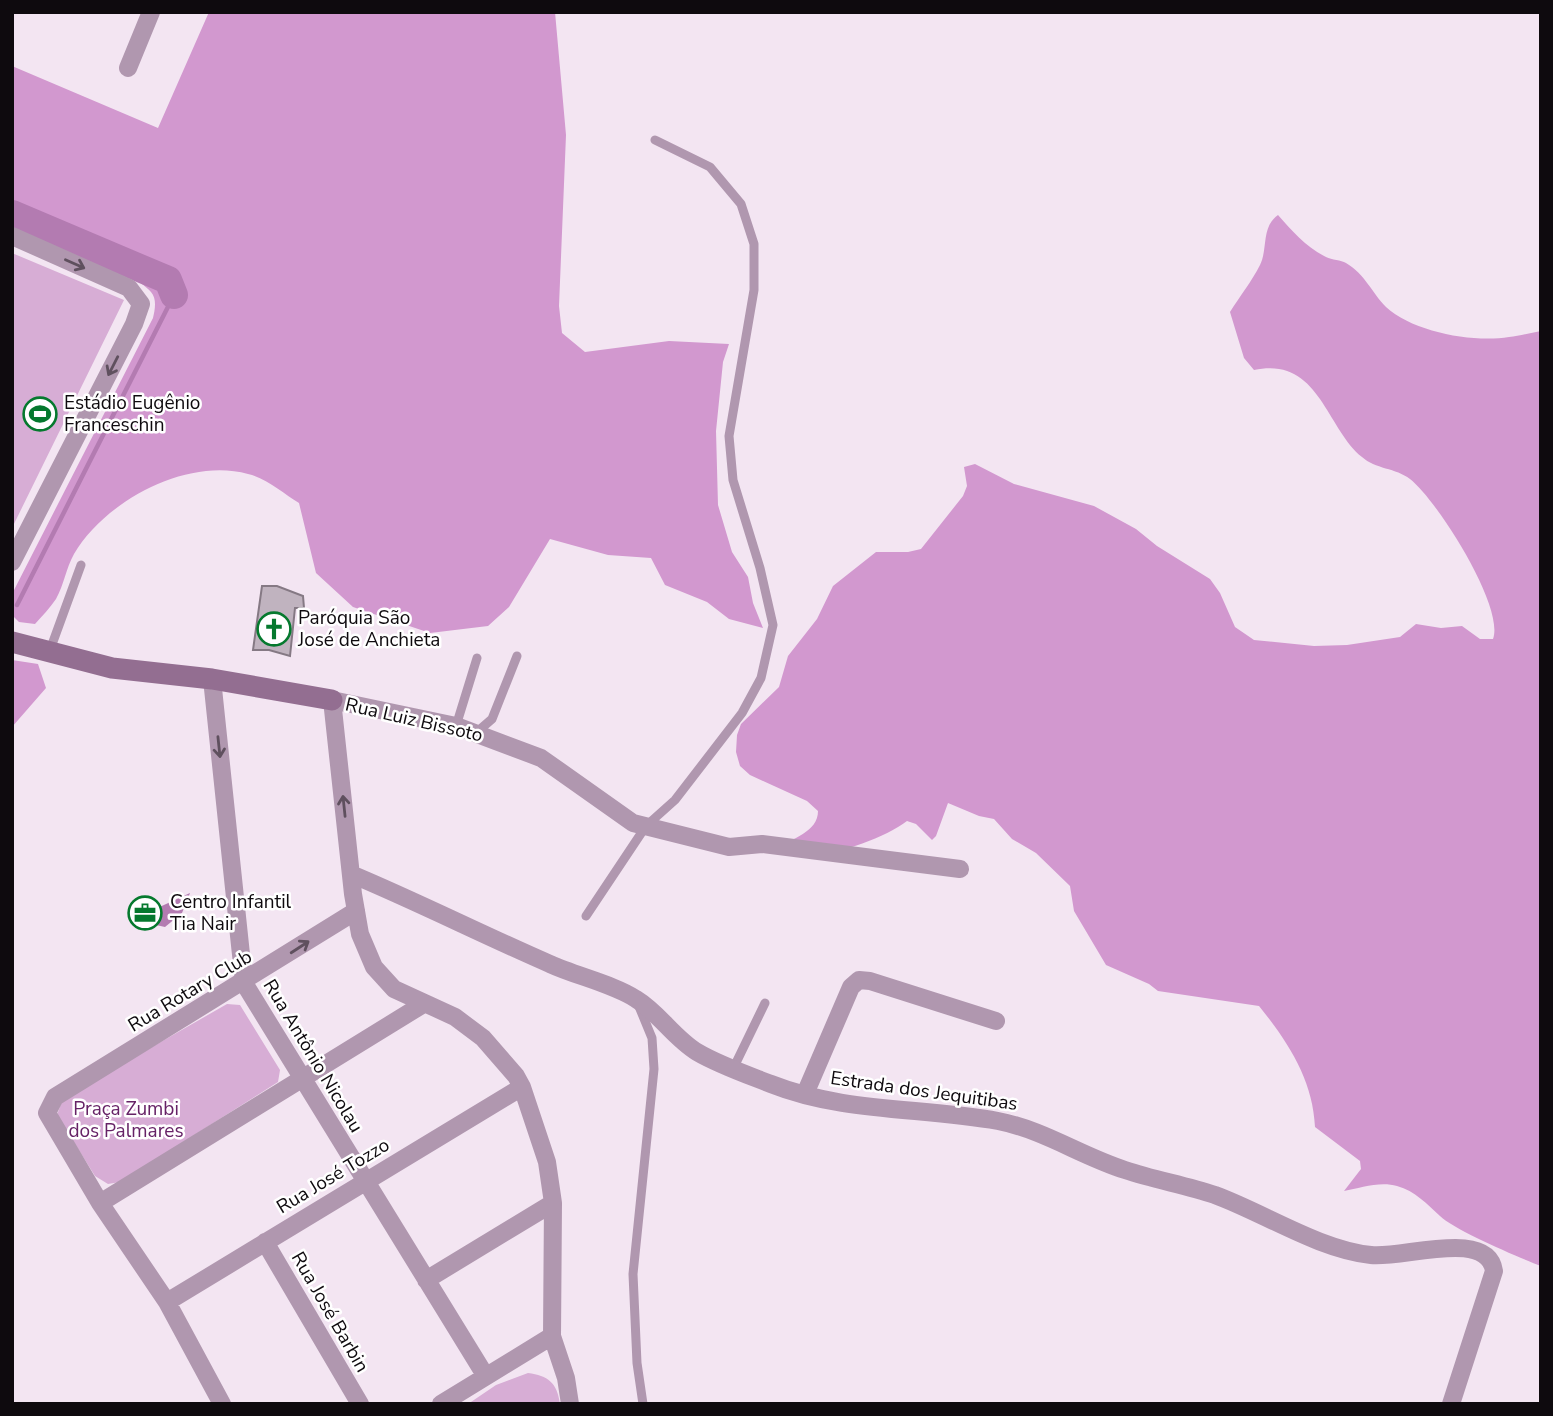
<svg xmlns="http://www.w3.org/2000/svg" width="1553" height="1416" viewBox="0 0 1553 1416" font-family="'Nunito Sans',sans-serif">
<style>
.green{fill:#d7add5}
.forest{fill:#d298cf}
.water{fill:#b37bb1}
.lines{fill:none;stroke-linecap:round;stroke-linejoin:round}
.stream{stroke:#b37bb1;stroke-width:4.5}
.river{stroke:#b37bb1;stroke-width:28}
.building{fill:#c0b3bf;stroke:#857984;stroke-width:2}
.lane{stroke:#b097af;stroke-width:9}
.street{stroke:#b097af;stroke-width:18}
.secondary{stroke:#936e91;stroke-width:21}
.oneway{stroke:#5f505e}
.labels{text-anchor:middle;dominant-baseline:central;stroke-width:5;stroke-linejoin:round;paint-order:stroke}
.poi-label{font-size:19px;fill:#0e0a0e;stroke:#fff;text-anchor:start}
.street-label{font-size:19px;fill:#0e0a0e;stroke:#fff}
.park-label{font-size:19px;fill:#626;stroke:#fff}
</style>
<rect width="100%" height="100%" fill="#f3e5f2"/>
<path class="green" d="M12,253L124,300L12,528Z
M227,1004L240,1005L280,1070L278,1082L120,1182L108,1184L95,1176L57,1115L63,1098Z
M528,1373C548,1376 557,1382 560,1404H468L496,1385Z"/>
<path class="forest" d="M209,12H555L566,135L559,306L562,333L585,352L669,341L729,344L723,362L716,431L718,505L732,552L748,577L753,603L763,628L729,619L707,602L665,585L651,558L608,555L550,539L509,607L488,626L430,633L353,607L316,573L299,503C284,494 266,478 248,474C187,457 105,501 74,554C66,568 64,585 56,599C50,608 42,616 35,624L19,622L12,615V594L153,318C155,309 157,299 151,292C128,266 46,239 12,224V66L158,128Z
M1278,215C1292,231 1306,247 1326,257C1332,260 1341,260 1346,263C1365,274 1372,293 1386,307C1413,332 1473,343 1509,337C1519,336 1530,333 1541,331V1266C1520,1258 1454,1230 1440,1216C1427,1204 1415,1191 1397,1186C1380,1181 1360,1188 1344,1191L1361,1169L1360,1161L1315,1127C1313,1080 1288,1042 1259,1006L1158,991L1149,984L1106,965L1074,911L1070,886L1036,853L1012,839L994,819L979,816L948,803L936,836L932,840L916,824L907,821C886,837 840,854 814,854C801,854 788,850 775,848C792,839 818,832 818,811L807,801L750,775L740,766L736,752L737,735L741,724L779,687L788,656L817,619L833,586L876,552H908L921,549L963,496L967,486L964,467L975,464L1014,484L1094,506L1136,529L1157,546L1210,579L1220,593L1235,627L1254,640L1314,646L1347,645L1400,637L1416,624L1441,628L1462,626L1480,639H1493C1505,607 1437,500 1410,479C1396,468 1375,469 1362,457C1326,428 1319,356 1254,370L1244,358L1230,312C1240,296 1252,281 1260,265C1268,249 1261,227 1278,215Z
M12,660L38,664L46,688L12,727Z"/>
<path class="water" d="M190,893L182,913L165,927L156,925L153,910Z"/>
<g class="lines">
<path class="stream" d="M17,605L174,295"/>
<path class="river" d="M12,214L168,280L174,295"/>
</g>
<path class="building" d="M262,586H277L303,596L304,608H295L290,656L269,650H253Z"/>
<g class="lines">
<path class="lane" d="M50,650L81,565
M456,726L477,658
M477,732L492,719L517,656
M586,916L646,826L675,800L742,713L761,678L773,625L760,568L733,480L729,436L754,290V244L741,204L710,167L655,140
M638,1004L652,1038L654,1069L633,1274L637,1363L643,1404
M734,1067L765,1003"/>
<path class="street" d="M128,68L151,12
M12,236L129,288L141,304L134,324L12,562
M212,679L244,983L485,1375
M351,874C418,902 483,935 550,964C576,976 613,984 636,999C659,1013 674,1038 697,1052C719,1065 748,1075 771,1084C844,1113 923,1107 998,1121C1044,1130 1081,1156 1125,1170C1155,1180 1185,1185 1215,1195C1264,1213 1320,1250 1371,1255C1402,1259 1488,1228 1494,1271L1451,1404
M805,1094L851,987L859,980L870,981L996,1021
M100,1203L425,1003
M265,1242L360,1404
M426,1280L553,1203
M167,1302L522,1087
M222,1404L167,1302L100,1203L47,1113L55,1097L356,911
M441,1404L552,1336
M570,1404L566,1378L552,1336L553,1203L547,1162L522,1087L516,1076L483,1038L455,1017L394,989L374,967L360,934L353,894L332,700L456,726L541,758L633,823L729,847L762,844L960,869"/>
<path class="secondary" d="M12,642L112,668L212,679L332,700"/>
</g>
<defs><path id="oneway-shaft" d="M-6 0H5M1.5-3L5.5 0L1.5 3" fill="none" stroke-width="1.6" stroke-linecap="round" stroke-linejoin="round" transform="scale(1.75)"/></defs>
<g class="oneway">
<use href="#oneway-shaft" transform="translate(75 264) rotate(24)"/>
<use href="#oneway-shaft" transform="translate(113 366) rotate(117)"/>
<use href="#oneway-shaft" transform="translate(219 747) rotate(84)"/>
<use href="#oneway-shaft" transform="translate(344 806) rotate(-96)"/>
<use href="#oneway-shaft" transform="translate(300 947) rotate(-33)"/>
</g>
<defs>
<symbol id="stadium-ring" viewBox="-11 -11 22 22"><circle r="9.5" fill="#fff" stroke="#05792e" stroke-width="1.5"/><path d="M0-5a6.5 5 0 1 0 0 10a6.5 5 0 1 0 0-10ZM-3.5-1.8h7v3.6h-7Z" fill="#05792e"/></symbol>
<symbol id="church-ring" viewBox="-11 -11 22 22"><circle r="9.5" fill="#fff" stroke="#05792e" stroke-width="1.5"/><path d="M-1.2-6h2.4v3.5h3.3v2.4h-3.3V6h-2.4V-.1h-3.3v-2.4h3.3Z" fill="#05792e"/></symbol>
<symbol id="office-ring" viewBox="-11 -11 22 22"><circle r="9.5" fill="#fff" stroke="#05792e" stroke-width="1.5"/><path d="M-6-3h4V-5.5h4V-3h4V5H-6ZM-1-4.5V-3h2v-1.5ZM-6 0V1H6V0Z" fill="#05792e"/></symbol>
</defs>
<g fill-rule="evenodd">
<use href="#stadium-ring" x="21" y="395" width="38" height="38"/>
<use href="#church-ring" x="255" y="610" width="38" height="38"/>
<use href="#office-ring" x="126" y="894" width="38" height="38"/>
</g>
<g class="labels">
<g class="poi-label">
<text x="64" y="403">Estádio Eugênio<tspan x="64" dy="22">Franceschin</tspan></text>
<text x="298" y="618">Paróquia São<tspan x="298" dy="22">José de Anchieta</tspan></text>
<text x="170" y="902">Centro Infantil<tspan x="170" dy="22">Tia Nair</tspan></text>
</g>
<g class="street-label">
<text transform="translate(414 720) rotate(13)">Rua Luiz Bissoto</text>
<text transform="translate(190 991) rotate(-31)">Rua Rotary Club</text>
<text transform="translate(313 1056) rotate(59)">Rua Antônio Nicolau</text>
<text transform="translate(924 1091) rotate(8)">Estrada dos Jequitibas</text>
<text transform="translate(333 1176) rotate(-31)">Rua José Tozzo</text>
<text transform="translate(330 1312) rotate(60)">Rua José Barbin</text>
</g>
<g class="park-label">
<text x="126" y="1109">Praça Zumbi<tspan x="126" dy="22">dos Palmares</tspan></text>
</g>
</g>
<rect width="1553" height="1416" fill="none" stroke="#0e0a0e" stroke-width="28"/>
</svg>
